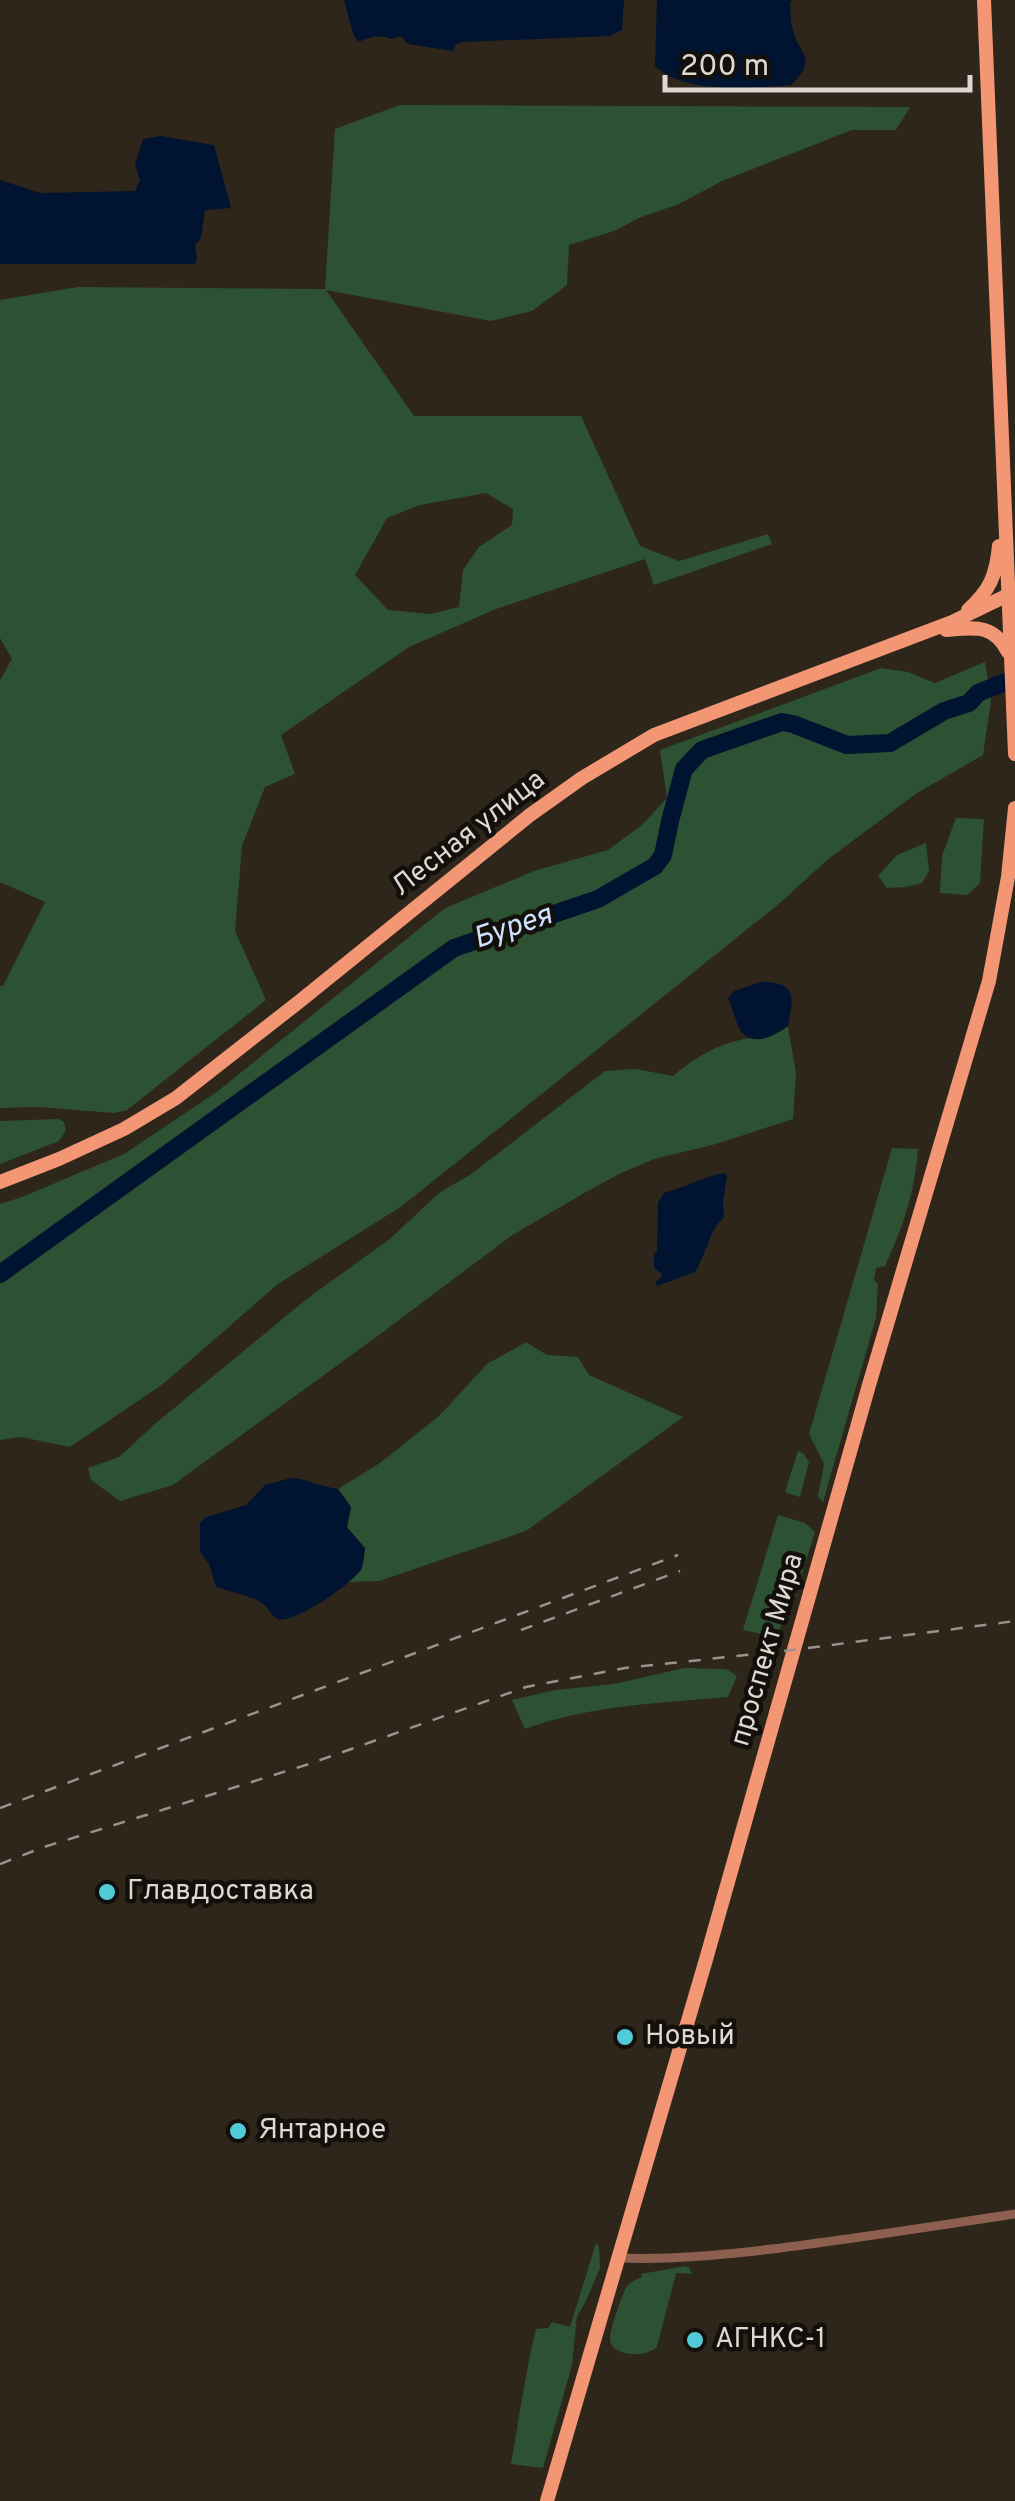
<svg xmlns="http://www.w3.org/2000/svg" width="1015" height="2501" viewBox="0 0 1015 2501" font-family="Overpass,sans-serif">
<style>
.green{fill:#2c5233;fill-rule:evenodd}
.water{fill:#001330}
.lines{fill:none;stroke-linecap:round;stroke-linejoin:round}
.river{stroke:#001330;stroke-width:18}
.minor{stroke:#8c5f4f;stroke-width:9}
.primary{stroke:#f29674;stroke-width:14}
.rail{stroke:#9a938c;stroke-width:2.5;stroke-dasharray:12 12;stroke-linecap:butt}
.poi-dot{fill:#52cbd9;stroke:#130f0b;stroke-width:4}
.labels{text-anchor:middle;dominant-baseline:central;stroke-width:9;stroke-linejoin:round;paint-order:stroke}
.street-label{font-size:28px;fill:#ded8d2;stroke:#130f0b}
.poi-label{font-size:28px;fill:#ded8d2;stroke:#130f0b;text-anchor:start}
.water-label{font-size:30px;font-style:italic;fill:#cce1fd;stroke:#130f0b}
</style>
<rect width="100%" height="100%" fill="#2e251b"/>
<path class="green" d="M400,105L910,107L896,130H852L722,181L679,204L641,217L614,231L569,245L567,285L532,311L491,321L326,290L414,416H581L640,546L679,561L768,534L772,544L654,585L645,559L496,609L409,647L281,735L295,774L265,787L242,846L235,931L266,1000L127,1110L114,1113L38,1107L0,1108V986H3L45,902L0,882V680L12,659L0,638V300L78,287L325,289L335,129ZM486,493L513,509L512,525L479,547L463,570L459,607L430,614L388,610L355,575L387,518L420,505Z
M985,662L991,701L983,755L917,793L827,860L780,903L402,1206L278,1284L163,1384L70,1447L21,1437L0,1440V1204L22,1197L124,1154L218,1091L445,908L534,871L608,850L642,825L667,798L660,750L881,668L908,672L935,683Z
M956,818L984,819L980,883L967,895L940,893L942,856Z
M926,843L929,871L922,883L906,887L887,888L878,876L897,855Z
M788,1026L796,1074L793,1119L716,1144L654,1159L619,1174L586,1192L511,1236L375,1338L173,1485L120,1501L91,1480L88,1468L119,1457L156,1423L308,1298L391,1238L440,1192L470,1175L605,1071L636,1069L673,1076C694,1058 716,1045 744,1039C766,1035 767,1041 788,1026Z
M58,1119L64,1122L66,1130L59,1141L0,1164V1121Z
M892,1148L918,1149C915,1192 903,1227 885,1266L876,1268L874,1280L878,1284L876,1318L823,1502L818,1496L824,1464L809,1434Z
M526,1342L547,1355L578,1357L589,1375L683,1417L526,1531L379,1581L347,1582L362,1569L347,1527L351,1507L338,1489L380,1463L439,1416L487,1364Z
M798,1451L804,1454L809,1462L800,1497L785,1492Z
M778,1515L805,1523L815,1532L788,1619L779,1629L776,1637L743,1630Z
M684,1668L726,1669L737,1676L728,1697C661,1703 589,1705 525,1729L512,1700L555,1690L614,1684Z
M596,2243L599,2247L600,2268L585,2303L577,2316L572,2365L543,2468L511,2464C519,2419 525,2373 536,2329L548,2328L552,2322L570,2327Z
M685,2266L689,2268L692,2274L676,2273L657,2347C646,2358 611,2357 610,2339C610,2330 622,2292 628,2285C632,2281 637,2279 642,2277L641,2274Z"/>
<path class="water" d="M344,0H624L622,30L610,36L463,42L456,44L453,51L408,44L401,36L391,39C377,33 369,38 358,42L353,33Z
M657,0H793L790,2C791,10 790,19 792,27C798,56 820,56 791,85C751,88 686,95 655,66Z
M161,136L214,145L231,208L205,210L201,238L195,245L197,259L195,264H0V180L40,193L135,191L140,180L135,165L143,139Z
M761,982C800,982 792,1000 788,1026C776,1035 753,1048 741,1031C735,1022 733,1008 728,998L734,991Z
M724,1173L727,1176L723,1201L724,1217C709,1231 706,1255 695,1272L657,1286L655,1283L663,1275L654,1268V1254L657,1251L658,1203L664,1193C684,1188 702,1177 724,1173Z
M291,1478C308,1479 321,1487 338,1489L351,1507L347,1527L365,1548C364,1555 364,1566 360,1571C350,1585 294,1624 278,1619C270,1616 269,1607 262,1603C249,1595 230,1592 216,1587L209,1564L200,1551V1523L206,1517L246,1505L265,1485Z"/>
<g class="lines">
<path class="river" d="M0,1274L454,948L598,899L655,866L663,855L670,821L684,769L702,750L782,722L793,724L847,745L890,743L944,711L969,703L978,693L1015,678"/>
<path class="minor" d="M619,2258C671,2260 720,2255 772,2249C853,2239 934,2226 1015,2214"/>
<path class="primary" d="M984,0L1015,754
M968,610C990,590 996,576 999,546
M946,630C974,628 993,623 1008,652
M0,1182L59,1159L124,1129L176,1098L300,1001L530,815L582,778L654,735L952,622L1008,595
M547,2501L707,1956L869,1385L989,981L1008,877L1015,808"/>
<path class="rail" d="M521,1630L680,1571
M0,1808L678,1555
M0,1864L44,1847L309,1764L526,1687L625,1668L793,1650L1015,1621"/>
</g>
<g class="poi-dot">
<circle cx="107" cy="1892" r="10"/>
<circle cx="625" cy="2037" r="10"/>
<circle cx="238" cy="2131" r="10"/>
<circle cx="695" cy="2340" r="10"/>
</g>
<g class="labels">
<g class="street-label">
<text transform="translate(469 834) rotate(-38)">Лесная улица</text>
<text transform="translate(768 1650) rotate(-74)">проспект Мира</text>
</g>
<g class="poi-label">
<text x="127" y="1892">Главдоставка</text>
<text x="645" y="2037">Новый</text>
<text x="258" y="2131">Янтарное</text>
<text x="715" y="2340">АГНКС-1</text>
</g>
<g class="water-label">
<text transform="translate(513 928) rotate(-19)">Бурея</text>
</g>
</g>
<path d="M665 75v15h305v-15" fill="none" stroke="#ded8d2" stroke-width="5"/>
<text x="680" y="75" font-size="30" fill="#ded8d2" stroke="#130f0b" stroke-width="8" paint-order="stroke">200 m</text>
</svg>
